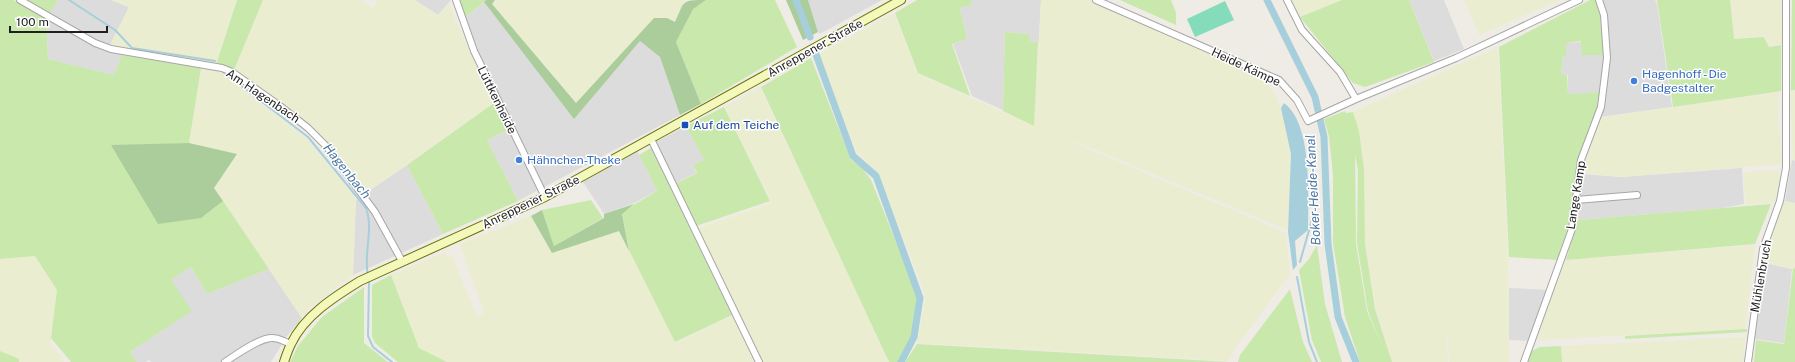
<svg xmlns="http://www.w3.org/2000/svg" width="1795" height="362" viewBox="0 0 1795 362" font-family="'Public Sans',sans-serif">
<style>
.residential{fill:#dddcdc}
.farmland{fill:#ebedd1}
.grass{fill:#c9e8ac;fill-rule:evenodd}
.forest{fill:#aacd9b}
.pitch{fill:#85dcba}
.water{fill:#a7cfdb}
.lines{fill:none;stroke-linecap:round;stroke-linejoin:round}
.stream{stroke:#a7cfdb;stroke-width:2}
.canal{stroke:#a7cfdb;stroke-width:7}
.street-casing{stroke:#a6a6a6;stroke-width:8}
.secondary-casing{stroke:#677308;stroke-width:10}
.street{stroke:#fff;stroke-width:6}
.secondary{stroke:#f4f8bb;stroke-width:8}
.shop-dot{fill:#3f7fe0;stroke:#fff;stroke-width:1.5}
.transit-dot{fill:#1a4fb4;stroke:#fff;stroke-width:1.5}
.labels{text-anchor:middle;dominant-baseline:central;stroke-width:3;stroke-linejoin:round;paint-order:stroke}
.street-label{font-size:12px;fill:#1f1f1f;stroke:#fff}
.shop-label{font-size:12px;fill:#366cbe;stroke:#fff;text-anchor:start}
.transit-label{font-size:12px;fill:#164399;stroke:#fff;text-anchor:start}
.water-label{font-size:13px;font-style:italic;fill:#4b77a3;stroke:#fff}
</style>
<rect width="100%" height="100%" fill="#efece5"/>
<path class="residential" d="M58,0H111L129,7L109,47L123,54L114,75L48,59L46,18Z
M415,0H451L438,15Z
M808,0H882L820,34L818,32Z
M971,0H1041L1039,42L1029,41V34L1005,32L1003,110L972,96L953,44L967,39L960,8L972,5Z
M1409,0H1444L1464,49L1434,61Z
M1603,0H1655L1657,4L1672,107L1600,117L1606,92L1568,94V75L1561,74L1563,56H1566V43L1582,42V55H1609L1610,44Z
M484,2L574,118L640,41L660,57L680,115L518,201L487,140L513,128L463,19Z
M686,126L704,160L693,165L696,173L674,184L654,143Z
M637,151L657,191L634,203L604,214L583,182Z
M1792,160L1795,161V203L1785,201Z
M407,165L443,234L353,275L356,200Z
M1742,168L1744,204L1723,208L1578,220L1582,174L1621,177Z
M1765,263L1792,269L1784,343L1755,339Z
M191,267L207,294L269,269L302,318L287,336L271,362H152L149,360L146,362H137L130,352L168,327L171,280Z
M1509,288L1548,290L1530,341L1509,340Z"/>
<path class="farmland" d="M111,0H237L216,65L127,51L111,44L129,7Z
M263,0H361L373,8L377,0H415L438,15L449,3L456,21L494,103L366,193L328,142L308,125L234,70Z
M495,0H687L683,3L675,22L667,18H654L576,103L492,4Z
M1041,0H1089L1261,76L1274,93L1281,108L1287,129L1290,153L1291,179L1287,230L1099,151L1051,133L1286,233L1290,274L1232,353L1229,361L917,343L925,301L923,289L879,175L856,151L819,54L894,13L918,74L1034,126Z
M1292,0H1341L1300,17Z
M1464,0H1560L1479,35Z
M1730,0H1781L1782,44L1769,46L1764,36L1734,39Z
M1498,47L1508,257L1509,362H1449L1443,268L1448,362H1392L1376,309L1365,244L1364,169L1359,132L1353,112Z
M201,68L216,69L307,139L350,191L356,200L353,275L312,306L302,318L214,188L189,143Z
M760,87L868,316L888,362H762L698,228L772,203L724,107Z
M1795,91V160H1793L1790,92Z
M1779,92L1778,117L1782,164L1621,177L1584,173L1586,160L1602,117Z
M1777,170L1782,176L1774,203L1746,204L1743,172Z
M1784,201L1795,203V269L1765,263L1767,249Z
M531,216L552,253L619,231L685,362H447L419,348L391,275L445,252L447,257L452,256L477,316L484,313L460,244Z
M1755,245L1745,329L1537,340L1541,321L1566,260Z
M35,256L57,290L50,344L65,362H19V359L0,351V259Z
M732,316L754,362H685L676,343Z
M1745,337L1743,362H1562L1561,346Z"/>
<path class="grass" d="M0,0H13L46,18L48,59L114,75L122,55L201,68L189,143L111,146L201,218L223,201L269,269L207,294L191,267L171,280L192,311L130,352L137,362H71L51,338L57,290L35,256L0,259Z
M25,0H58L49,14Z
M237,0H263L234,70L216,65Z
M457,0H486L463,19Z
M706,0H775L797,47L701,104L676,42L693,8Z
M917,0H971L972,5L960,8L967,39L952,44L970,96L918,73L895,13Z
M1120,0H1171L1176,13V25Z
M1342,0H1409L1434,62L1365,87L1353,83L1300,17Z
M1590,0H1596L1602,15L1606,55H1582L1581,41L1566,43V56H1563L1561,74L1567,75L1568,94L1601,92L1599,107L1579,160L1569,229L1559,260L1509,257L1499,47Z
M1657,0H1730L1734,39L1764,37L1769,47L1781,45V91L1673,107Z
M1792,0H1795V90L1791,91Z
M1005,32L1029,34V41L1038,42L1034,126L1003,111Z
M811,58L851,160L862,168L871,180L918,296L916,321L911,339L898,362H889L761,87Z
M494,103L508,130L487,140L518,201L443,234L407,165Z
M724,107L770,201L696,226L675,184L697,173L693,165L704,160L686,126Z
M1345,111L1347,117L1346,113L1353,112L1359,131L1364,170L1365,244L1375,309L1392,362H1360L1345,317L1333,243V175L1329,136L1324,119ZM1355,155L1358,170L1357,243L1368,311L1383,349L1367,311L1356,244Z
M651,148L732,315L675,342L629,250L622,213L635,204L657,191L639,155Z
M591,200L603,218L554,246L542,210Z
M1771,204L1755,244L1566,260L1578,220Z
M1317,245L1325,304L1342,362H1321L1312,340L1299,270L1309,259Z
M1793,268L1795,269V362H1754L1756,340L1784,344Z
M391,275L419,348L447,362H398L375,343L372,336V285Z
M364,287V343L388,362H290L298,346L322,317Z
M1290,289L1303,342L1312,362H1238L1240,355Z
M1747,329V332L1625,339V336Z
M917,344L1229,362H905Z
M1561,346L1562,362H1526L1531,351L1540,347Z
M0,351L19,359V362H0Z"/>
<path class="forest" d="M486,0H495L492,4L576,103L654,18H667L675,22C685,1 680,0 706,0L693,9L676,42L701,104L680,115L660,57L640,41L574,119L484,2Z
M786,0H808L818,32L803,40Z
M189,143L237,154L214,188L223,201L201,218L158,224L111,145Z
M634,204L622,214L629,251L619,231L552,253L531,216L542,210L554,246L604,218V214Z"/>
<path class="pitch" d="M1225,1L1234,20L1195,37L1187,19Z"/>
<path class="water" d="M1284,103C1313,124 1308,197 1308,230L1295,241L1297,265L1293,270L1288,232L1291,154L1281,108Z"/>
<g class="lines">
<path class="stream" d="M69,0L115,30L132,48L215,61
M223,72L308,137L366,208C374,230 363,254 368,276
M1300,262L1315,209
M1297,277L1309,342L1317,362
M369,280L368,336L373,347L392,362"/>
<path class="canal" d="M796,0L810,37
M1267,0L1315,97L1324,137L1328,244L1338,317L1356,362
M814,49L853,156L876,176L920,298L914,337L901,362"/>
<defs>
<path id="street" d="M20,0L95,43L111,49L222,68L232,72L280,106L308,128L326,146L375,212L402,261
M456,0L474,51L545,197
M1096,0L1279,80L1297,100L1308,121L1356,99L1340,72L1302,30L1287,0
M1356,99L1456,58L1579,0
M651,139L759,362
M1576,200L1637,195
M225,362C236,355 260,337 273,338C279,338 285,342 291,344
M1524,362L1572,229L1581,160L1601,107L1607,58L1604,15L1599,0
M1748,362L1763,249L1780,201L1786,168V0"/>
<path id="secondary" d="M284,362C286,356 288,350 291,344C304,316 334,297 360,281L545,197L901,0"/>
</defs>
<use href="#street" class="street-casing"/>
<use href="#secondary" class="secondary-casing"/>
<use href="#street" class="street"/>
<use href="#secondary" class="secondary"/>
</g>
<g class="shop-dot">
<circle cx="1634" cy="81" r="4"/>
<circle cx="519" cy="160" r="4"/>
</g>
<rect class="transit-dot" x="681" y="121" width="8" height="8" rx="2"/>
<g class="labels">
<g class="street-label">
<text transform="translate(815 48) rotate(-29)">Anreppener Straße</text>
<text transform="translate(1246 67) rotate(25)">Heide Kämpe</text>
<text transform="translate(263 96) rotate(34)">Am Hagenbach</text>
<text transform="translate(497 100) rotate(64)">Lüttkenheide</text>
<text transform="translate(1576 195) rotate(-81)">Lange Kamp</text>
<text transform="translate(531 202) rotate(-26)">Anreppener Straße</text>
<text transform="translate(1761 276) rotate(-80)">Mühlenbruch</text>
</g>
<g class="shop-label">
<text x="1642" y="74">Hagenhoff - Die<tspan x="1642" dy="14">Badgestalter</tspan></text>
<text x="527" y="160">Hähnchen-Theke</text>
</g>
<g class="transit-label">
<text x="693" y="125">Auf dem Teiche</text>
</g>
<g class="water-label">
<text transform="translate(347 171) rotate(51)">Hagenbach</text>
<text transform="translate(1313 190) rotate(-93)">Boker-Heide-Kanal</text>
</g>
</g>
<path d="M10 26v6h97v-6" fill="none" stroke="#1f1f1f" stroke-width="2"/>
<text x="16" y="26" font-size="12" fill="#1f1f1f" stroke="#ffffff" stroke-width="3" paint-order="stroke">100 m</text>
</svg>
